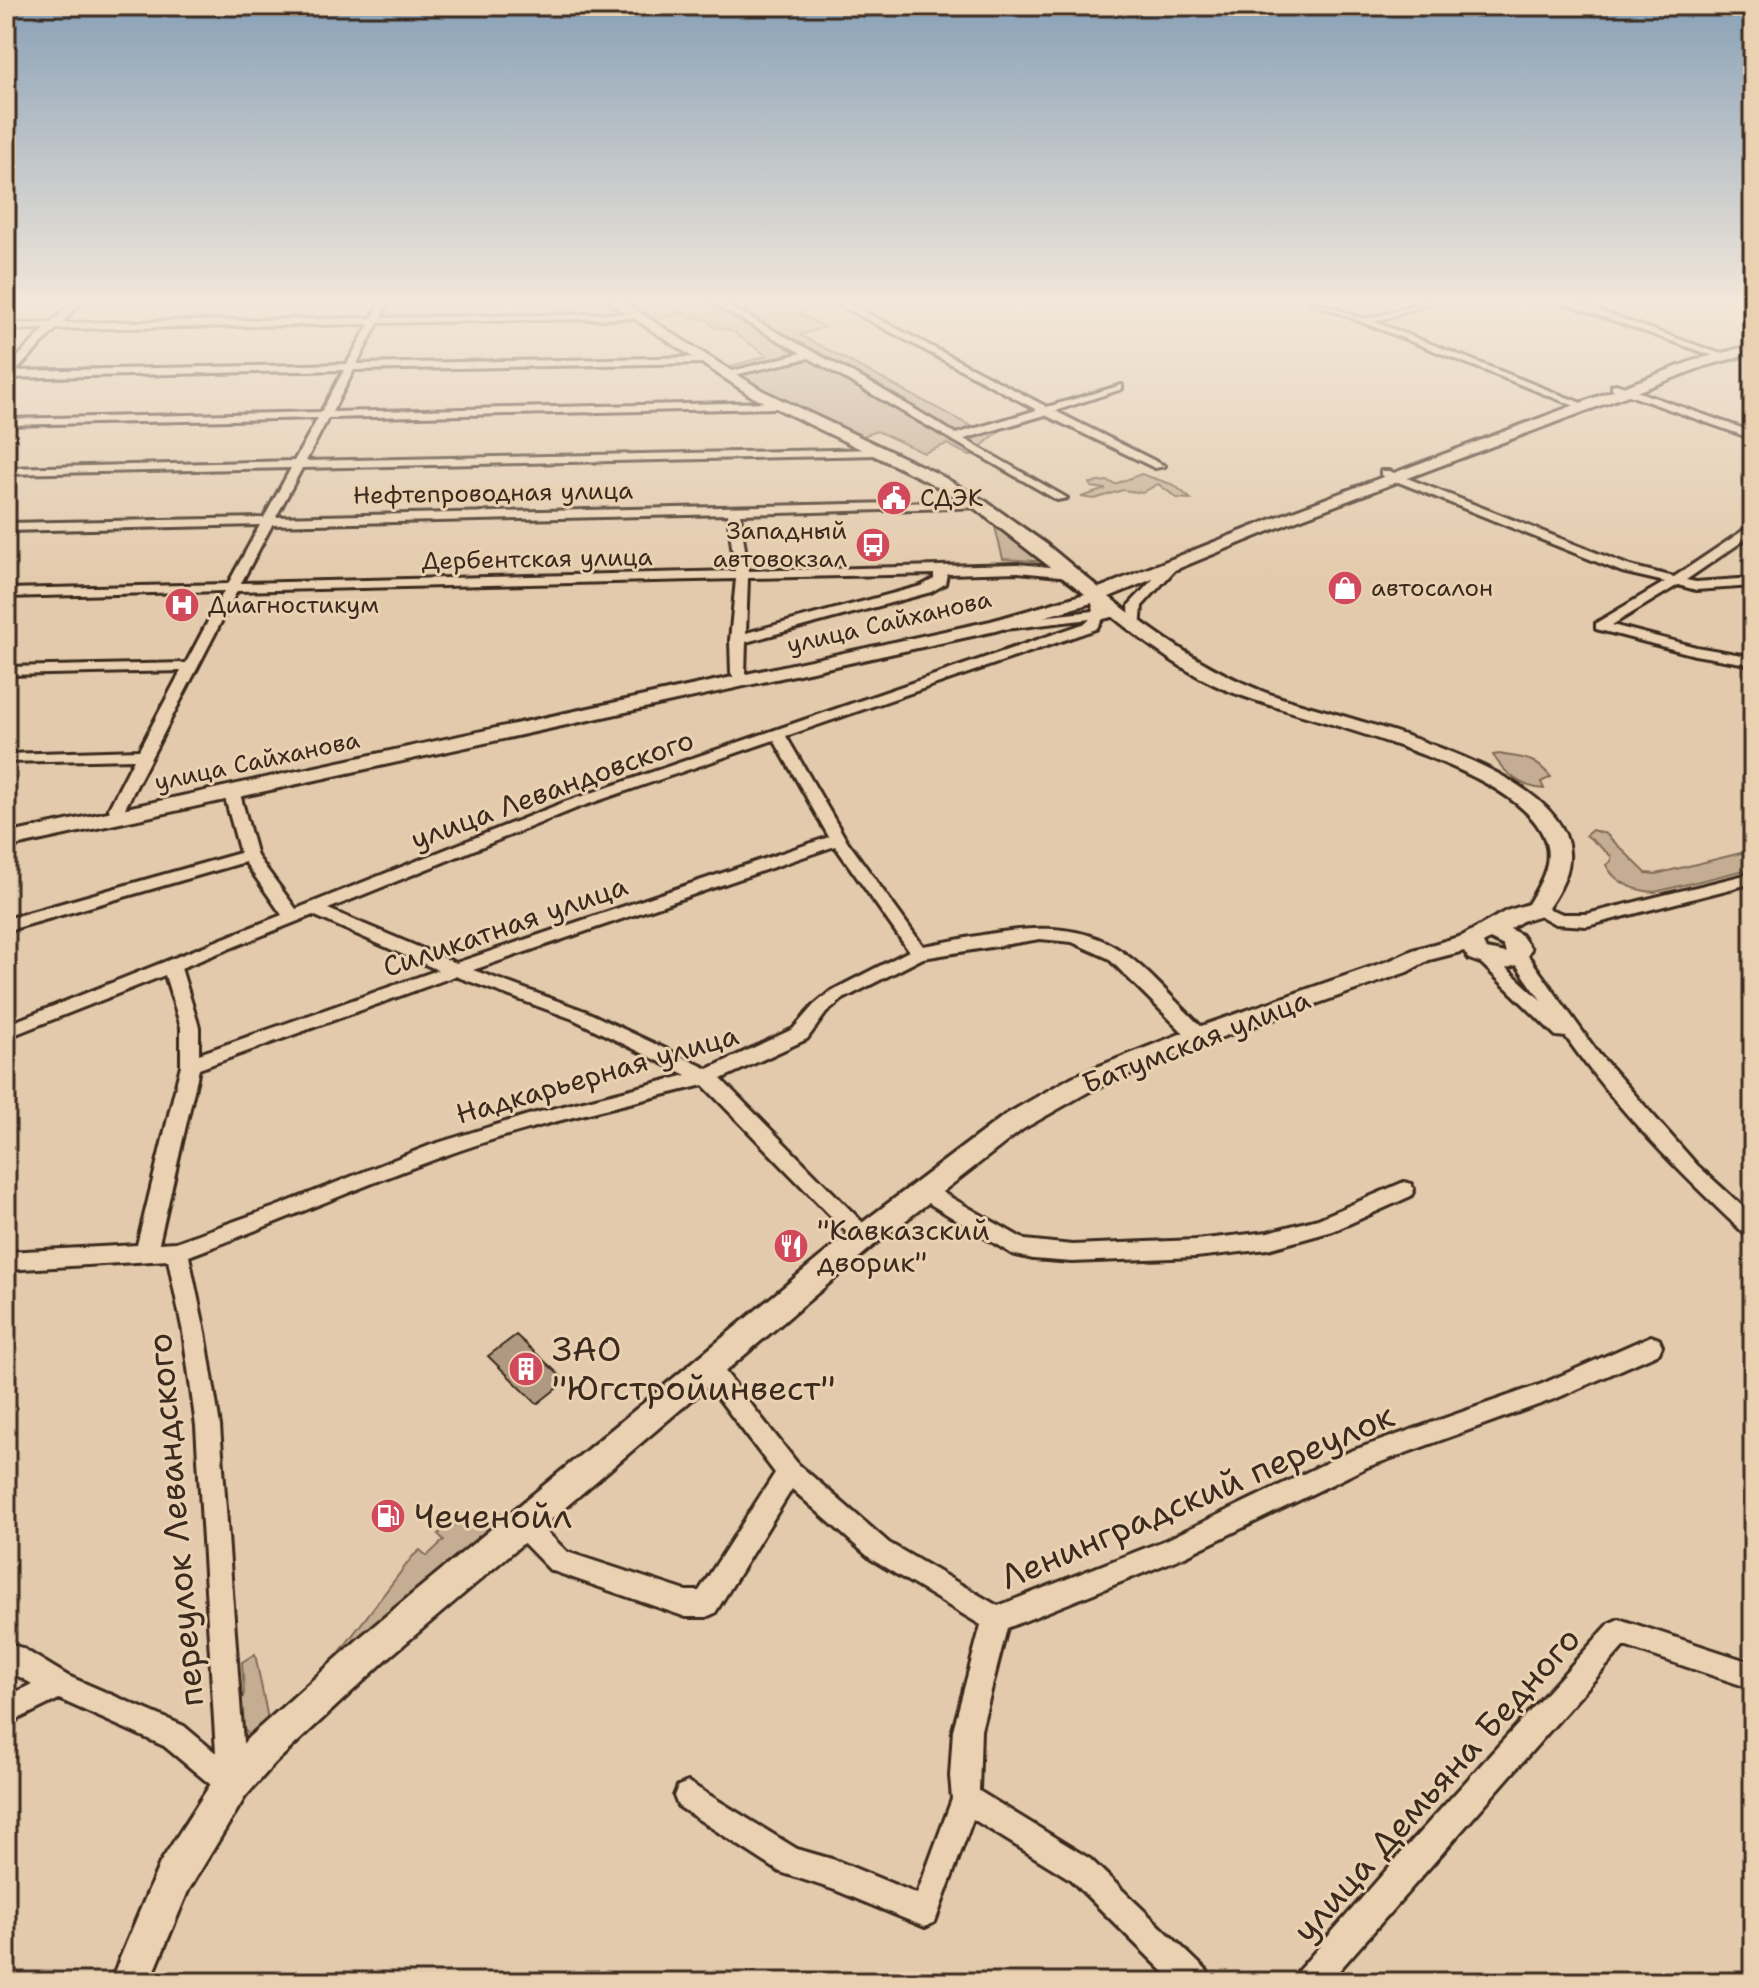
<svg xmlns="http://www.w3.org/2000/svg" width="1759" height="1988" viewBox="0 0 1759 1988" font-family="'Shantell Sans',sans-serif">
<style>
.green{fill:#c4ad92;stroke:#806c58;stroke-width:2}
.building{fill:#af9980;stroke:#3b2a1e;stroke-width:2}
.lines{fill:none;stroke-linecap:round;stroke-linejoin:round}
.minor-casing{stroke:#3b2a1e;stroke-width:6}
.major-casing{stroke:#3b2a1e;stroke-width:6}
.minor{fill:#ead1b2;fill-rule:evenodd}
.major{fill:#ead1b2;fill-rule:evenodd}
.labels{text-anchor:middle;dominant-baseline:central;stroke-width:6;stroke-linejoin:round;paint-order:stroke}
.far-street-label{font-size:24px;fill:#3b2a1e;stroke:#ead1b2}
.far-poi-label{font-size:24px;fill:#3b2a1e;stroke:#ead1b2;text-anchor:start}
.street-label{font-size:28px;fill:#3b2a1e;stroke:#ead1b2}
.poi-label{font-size:28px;fill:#3b2a1e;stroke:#ead1b2;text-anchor:start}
.near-poi-label{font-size:34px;fill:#3b2a1e;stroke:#ead1b2;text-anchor:start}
.near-street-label{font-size:34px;fill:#3b2a1e;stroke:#ead1b2}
</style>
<rect width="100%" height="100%" fill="#e3caac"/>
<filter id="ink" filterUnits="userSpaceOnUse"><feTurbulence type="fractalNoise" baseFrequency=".0125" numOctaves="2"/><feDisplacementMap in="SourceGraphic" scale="16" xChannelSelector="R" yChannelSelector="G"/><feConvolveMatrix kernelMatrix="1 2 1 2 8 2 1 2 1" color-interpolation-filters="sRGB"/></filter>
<g filter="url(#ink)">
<path class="green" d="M622,302H781L791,307L811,302H833L797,312L825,327L800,335L974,428L1020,413L970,456L947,444L924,453L877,431L855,439L780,403L724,368L767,356L730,330L714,327L708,320L691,318L683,312L649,320Z
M1141,474L1174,485L1191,499L1177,498L1158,484L1142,493L1123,490L1094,499L1081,497L1106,489L1092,487L1090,483L1107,481L1115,484Z
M995,527H1003L1048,562L1003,559Z
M1499,754C1523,759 1532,755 1551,777L1541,782L1544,789C1522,788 1504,773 1493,755Z
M1592,830L1606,834L1646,873L1656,874L1753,850V868L1655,892C1635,891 1615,883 1606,865L1611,861V856L1586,835Z
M500,1513L506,1522L332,1670L336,1657L413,1556L420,1550L427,1556L444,1540L438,1534L446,1527Z
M255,1654L270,1729L259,1735H249L235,1720L244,1693L242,1662Z"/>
<path class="building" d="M516,1335L566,1381L537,1404L488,1356Z"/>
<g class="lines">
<defs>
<path id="minor" d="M72,302H81L62,323L372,318L380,302H390L381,318L637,313L640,314V318L378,323L357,364L704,357L709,360L704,363L354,370L332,412L777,402L782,405L777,408L328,418L306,461L879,449L885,452L879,455L302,468L276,517L982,501L986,503V507L740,514L748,571L1018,564L1070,569L1076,573L1070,577L1018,572L947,574L945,584L931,592L746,642L745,673L750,681L743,685L738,684L731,673L730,640L736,579L237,591L125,808V818L117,823L111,821L109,808L134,759L6,762V754L139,750L181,671L6,675V667L186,663L224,591L6,597V589L228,584L260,525L6,531V523L264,518L291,468L6,474V468L294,461L318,418L6,425V419L321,412L344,370L6,378V369L45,329L6,330V324L51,323ZM369,324L347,364L16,371L56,329ZM728,514L735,571L241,583L272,525ZM934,574V579L921,586L746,633L748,578Z
M710,302H721L878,387L956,434L1037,410L835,302H846L1047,407L1122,385V389L1055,411L1165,466L1155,468L1045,415L964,439L1067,498L1057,500L809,358L725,377V373L801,353Z
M1311,302C1331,302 1346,317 1365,318C1381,319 1411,302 1433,302L1375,322L1589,406L1580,408Z
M1561,302H1574L1727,356L1719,358Z
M1616,384L1753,432V439L1612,389V385Z
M1381,471H1389L1630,566L1674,577L1753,524V534L1686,580L1696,582L1753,578V586L1696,590L1678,585L1612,625L1696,647L1753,657V665L1695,655L1596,629V623L1665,582L1622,572L1381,475Z
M1170,561L1180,564L1142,606L1140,629H1130L1129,605Z
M1096,592L1102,596L1107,612L1117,616L1103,619L1096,629L786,736L845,838L923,946C986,936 1063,910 1121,951C1148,969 1181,1008 1206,1031L1208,1036L1206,1041H1192L1108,958L1072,942L1040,939L923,958L843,999L826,1013L807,1039L721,1079L871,1231L875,1237L871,1243L864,1245L857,1243L703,1085C617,1107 528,1125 444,1156C358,1187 275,1224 189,1256L205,1332L220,1426L246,1784L242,1794L232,1798L222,1794L164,1746L59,1699L6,1725V1697L32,1684L6,1669V1643L22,1648L68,1676L184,1726L216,1753L196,1426L183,1332L168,1260L6,1270V1252L137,1245L181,1065V1027L165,975L6,1038V1025L282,915L245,862L6,931V919L240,853L224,794L232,789L240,794L257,856L296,909L565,802L1086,623L1090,619L1005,629L998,625L1005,621L1094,611L1090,596ZM774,740L829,837L456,963L328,909L577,808ZM835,846L909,951L831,991L814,1005L793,1029L708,1069L585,1011L473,970ZM313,915L438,970L199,1054V1027L181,968ZM455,976L573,1019L687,1075L528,1115L431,1145L275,1207L176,1242L159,1243L199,1069Z
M1753,873V883L1587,926L1555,924L1528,909L1536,904L1563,914H1587Z
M1518,948L1524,950L1598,1053L1697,1165L1753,1216V1237L1746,1235C1681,1174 1617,1110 1566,1037L1556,1036L1478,960L1487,954L1493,956L1541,1000L1509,954Z
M924,1182L1025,1240L1072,1245L1196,1240L1268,1232L1318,1219L1404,1182L1411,1184L1414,1190L1411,1196L1333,1231L1268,1249L1196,1257L1072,1262L1033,1259L1012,1254L917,1196L914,1190L917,1184Z
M1651,1336L1659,1339L1662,1346L1659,1353L1557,1398L1367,1467L1183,1557L1007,1628L981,1730L979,1791L1090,1859L1207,1971L1211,1982H1174L1070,1879L973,1819L935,1922L925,1927L835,1890L780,1872L678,1806L674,1796L678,1786L688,1782L797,1849L835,1860L917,1894L952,1799L950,1776L953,1730L981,1625L871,1559L792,1489L715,1613L706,1617H686L550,1570L512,1531L509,1523L512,1515L521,1511L530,1515L567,1552L686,1591H699L775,1473L700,1374L697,1367L700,1360L708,1357L716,1360L798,1464L889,1543L998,1606L1166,1540L1351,1451L1542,1384Z
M1619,1619L1753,1663V1689L1624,1646L1329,1982H1294L1298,1971L1411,1842L1610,1623Z"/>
<path id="major" d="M609,302H623L763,391L936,473L985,501L1046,544L1099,588L1282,515L1695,360L1753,345V353L1705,366L1294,521L1109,597C1157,635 1206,669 1264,692C1330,717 1576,764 1569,859C1568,879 1555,898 1544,914L1522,921L1510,929L1521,935L1531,949L1524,963L1500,970L1469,959L1464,951L1429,960L1407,972L1208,1042L1090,1091L1023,1129L874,1245L388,1658L275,1763L245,1797L188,1891L150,1982H110L160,1863L219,1771L249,1737L364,1634L854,1229L1005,1115L1072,1077L1190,1030L1391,960L1413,950L1462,936L1506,911L1528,904C1538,887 1551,868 1547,847C1531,762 1286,719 1215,685C1171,664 1132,633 1095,602L995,631L6,848V834L991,621L1085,594L973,507L925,480L753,397ZM1490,939L1504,946L1506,953L1486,949L1483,943Z"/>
</defs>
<use href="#minor" class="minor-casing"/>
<use href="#major" class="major-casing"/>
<use href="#minor" class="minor"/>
<use href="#major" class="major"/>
</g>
</g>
<linearGradient id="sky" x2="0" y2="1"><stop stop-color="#89a1b7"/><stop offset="0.52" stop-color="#f2e7da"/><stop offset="1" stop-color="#f2e7da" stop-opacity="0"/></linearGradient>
<rect width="1759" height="580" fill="url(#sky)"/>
<defs>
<symbol id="civic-disc" viewBox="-11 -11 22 22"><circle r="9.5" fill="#d1495b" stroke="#ead1b2"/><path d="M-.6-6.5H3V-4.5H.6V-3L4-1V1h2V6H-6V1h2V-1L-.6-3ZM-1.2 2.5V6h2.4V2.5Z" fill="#fff"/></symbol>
<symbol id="bus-disc" viewBox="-11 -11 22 22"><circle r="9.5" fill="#d1495b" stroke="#ead1b2"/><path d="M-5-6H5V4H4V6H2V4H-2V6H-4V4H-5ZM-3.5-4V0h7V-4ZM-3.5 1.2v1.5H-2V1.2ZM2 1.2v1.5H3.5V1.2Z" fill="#fff"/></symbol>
<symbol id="shop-disc" viewBox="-11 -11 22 22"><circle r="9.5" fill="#d1495b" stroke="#ead1b2"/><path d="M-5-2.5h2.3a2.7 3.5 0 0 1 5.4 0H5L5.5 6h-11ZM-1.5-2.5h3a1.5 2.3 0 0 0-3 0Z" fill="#fff"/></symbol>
<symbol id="hospital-disc" viewBox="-11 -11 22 22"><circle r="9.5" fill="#d1495b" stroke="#ead1b2"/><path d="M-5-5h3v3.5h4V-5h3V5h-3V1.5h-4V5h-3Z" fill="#fff"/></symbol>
<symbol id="restaurant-disc" viewBox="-11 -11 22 22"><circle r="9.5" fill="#d1495b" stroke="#ead1b2"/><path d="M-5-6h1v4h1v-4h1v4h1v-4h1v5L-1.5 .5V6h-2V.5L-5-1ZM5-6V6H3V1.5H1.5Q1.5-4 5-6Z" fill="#fff"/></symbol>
<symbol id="building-disc" viewBox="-11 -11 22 22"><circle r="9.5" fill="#d1495b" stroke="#ead1b2"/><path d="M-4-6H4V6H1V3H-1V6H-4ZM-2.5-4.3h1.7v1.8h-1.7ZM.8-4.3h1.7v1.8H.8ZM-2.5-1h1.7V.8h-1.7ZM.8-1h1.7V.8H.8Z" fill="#fff"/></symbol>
<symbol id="fuel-disc" viewBox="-11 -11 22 22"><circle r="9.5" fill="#d1495b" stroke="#ead1b2"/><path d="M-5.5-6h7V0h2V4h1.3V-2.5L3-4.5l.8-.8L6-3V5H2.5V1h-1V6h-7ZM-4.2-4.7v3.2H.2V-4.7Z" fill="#fff"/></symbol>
</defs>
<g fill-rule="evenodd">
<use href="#civic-disc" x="874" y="478" width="40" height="40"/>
<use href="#bus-disc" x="853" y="525" width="40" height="40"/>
<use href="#shop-disc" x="1325" y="568" width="40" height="40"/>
<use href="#hospital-disc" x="162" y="585" width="40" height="40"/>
<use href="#restaurant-disc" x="771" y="1226" width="40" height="40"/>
<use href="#building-disc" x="506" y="1349" width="40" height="40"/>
<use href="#fuel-disc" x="368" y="1496" width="40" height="40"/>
</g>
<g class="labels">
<g class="far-street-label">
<text transform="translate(493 493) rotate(-1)">Нефтепроводная улица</text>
<text transform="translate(537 559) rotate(-1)">Дербентская улица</text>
<text transform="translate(889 622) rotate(-13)">улица Сайханова</text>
<text transform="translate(257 761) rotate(-12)">улица Сайханова</text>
</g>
<g class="far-poi-label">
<text x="920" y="498">СДЭК</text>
<text x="847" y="531" text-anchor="end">Западный<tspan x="847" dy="28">автовокзал</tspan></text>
<text x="1371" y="588">автосалон</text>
<text x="208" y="605">Диагностикум</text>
</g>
<g class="street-label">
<text transform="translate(552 789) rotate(-20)">улица Левандовского</text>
<text transform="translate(505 926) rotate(-19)">Силикатная улица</text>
<text transform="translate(1196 1041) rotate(-21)">Батумская улица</text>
<text transform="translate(597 1074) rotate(-16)">Надкарьерная улица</text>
</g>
<g class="poi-label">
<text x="817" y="1230">"Кавказский<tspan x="817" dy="32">дворик"</tspan></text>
</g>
<g class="near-poi-label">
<text x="552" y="1349">ЗАО<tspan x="552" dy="39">"Югстройинвест"</tspan></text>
<text x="414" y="1516">Чеченойл</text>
</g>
<g class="near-street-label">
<text transform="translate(1197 1496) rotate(-23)">Ленинградский переулок</text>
<text transform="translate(175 1520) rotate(-95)">переулок Левандского</text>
<text transform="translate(1436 1784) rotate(-48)">улица Демьяна Бедного</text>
</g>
</g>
<rect width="1759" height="1988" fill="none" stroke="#ead1b2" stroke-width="32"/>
<rect x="16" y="16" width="1727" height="1956" fill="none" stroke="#3b2a1e" stroke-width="3" filter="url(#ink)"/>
</svg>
